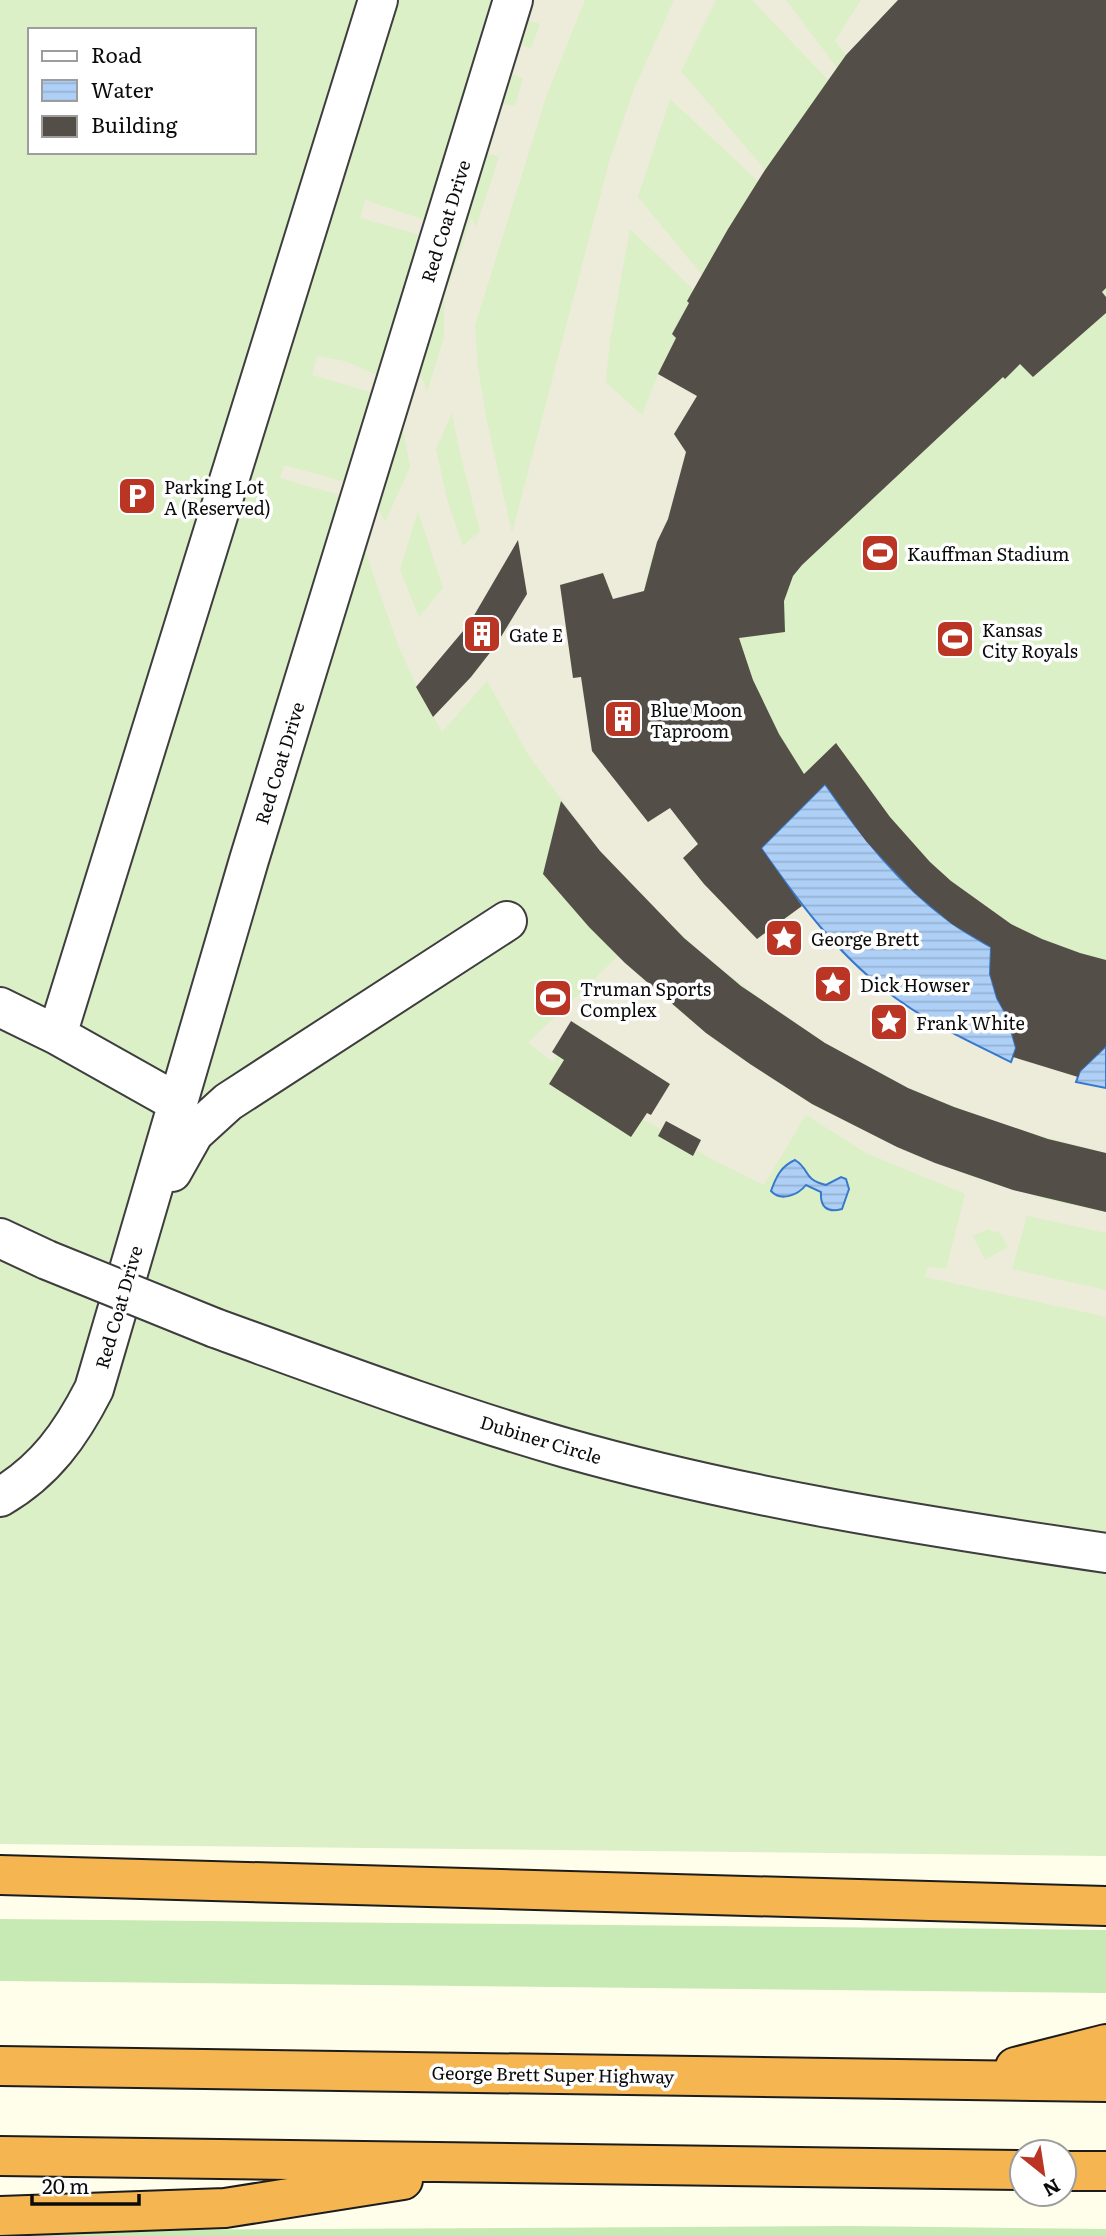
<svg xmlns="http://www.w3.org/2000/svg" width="1106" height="2236" viewBox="0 0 1106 2236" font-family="Literata,serif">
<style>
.grass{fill:#c7e9b4}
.pitch{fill:#dbf0c6;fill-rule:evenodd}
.plaza{fill:#edebda;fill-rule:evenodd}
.water{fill:url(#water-rules);stroke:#3578cd;stroke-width:2}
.building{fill:#544e48}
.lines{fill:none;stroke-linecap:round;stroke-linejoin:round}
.minor-casing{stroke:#3e3e3e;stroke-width:42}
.highway-casing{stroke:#1c1c1c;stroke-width:42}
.minor{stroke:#fff;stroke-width:38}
.highway{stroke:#f5b652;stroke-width:38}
.minor-bridge-casing{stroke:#3e3e3e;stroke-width:42;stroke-linecap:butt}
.minor-bridge{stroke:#fff;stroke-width:38}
.labels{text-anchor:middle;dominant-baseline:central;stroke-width:7;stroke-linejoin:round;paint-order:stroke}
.street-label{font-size:18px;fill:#0b0b0b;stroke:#fff}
.poi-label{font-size:18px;fill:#0b0b0b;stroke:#fff;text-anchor:start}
</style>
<defs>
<pattern id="water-rules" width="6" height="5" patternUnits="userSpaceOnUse" patternTransform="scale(1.75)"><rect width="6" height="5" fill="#afd0f6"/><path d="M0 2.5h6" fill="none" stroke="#95b1d2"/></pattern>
</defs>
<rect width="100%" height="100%" fill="#fffeea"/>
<path class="grass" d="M0,1919L1106,1930V1993L0,1981Z
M850,2226L1106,2229V2236H21L130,2230Z"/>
<path class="pitch" d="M0,0H1106V1856L0,1844ZM30,30H254V152H30Z"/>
<path class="plaza" d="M535,0H585L546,97L475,326L478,368L486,417L512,533L609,162L634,89L674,0H716L681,71L765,170L758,181L670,99L638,197L702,275L694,290L630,229L610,340L606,382L642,415L658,374L697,396L674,434L686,452L668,519L657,542L650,563L644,591L613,599L603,573L560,585L573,678L581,677L592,751L648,822L670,808L698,844L683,858L704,884L757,939L802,906L847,956L874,981L898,1000L954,1034L1010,1062L1013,1057L1078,1077L1077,1082L1106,1088V1153L1001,1125L908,1088L825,1043L782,1015L703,955L632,887L600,851L529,756L487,681L442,732L416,685L398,645L365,551L378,507L385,522L410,467L403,428L421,374L427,392L444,337V298L472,217L476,227L499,157L487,153L503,104L515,106L523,78L511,74L520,45L531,48L540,24L528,20ZM452,413L460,453L480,531L463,546L448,503L436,449ZM418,511L443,588L419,617L400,570Z
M752,0H786L837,68L828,80Z
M861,0H898L846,55L835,41Z
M365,200L428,221L423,238L417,234L360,218Z
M317,356L345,361L379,376L374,393L312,375Z
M284,465L342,481L348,479L343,496L280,478Z
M618,956L666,1000L706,1033L750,1064L812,1104L851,1124L897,1147L976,1178L1050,1200L1106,1212V1233L1027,1216L1012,1269L1106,1290V1317L925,1277L928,1267L946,1269L965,1194L866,1153L806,1115L764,1185L711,1159L643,1119L647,1113L651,1114L670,1084L572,1021L552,1051L557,1055L553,1062L528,1043ZM988,1229L993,1232L999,1231L1008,1247L985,1260L973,1236Z"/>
<path class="water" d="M825,784C860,835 899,884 949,921C962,931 977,939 991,947L990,974L997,998L1007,1016L1016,1048L1011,1062C972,1043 933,1025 897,999C841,959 800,904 761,848Z
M1106,1046V1088L1076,1082L1080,1071Z
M795,1160C811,1170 802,1179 826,1185L841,1177L846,1179L849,1189L842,1209C827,1213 820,1207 821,1192L806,1185C798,1195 781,1202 771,1191C776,1177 781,1166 795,1160Z"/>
<path class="building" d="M898,0H1106V288L1102,292L1106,297V313L1033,377L1020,364L1005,379L1003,377L802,565L793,576L784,601L785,632L739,638L753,680L779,734L804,774L836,743L890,817L930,862L951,881L1011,924L1042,939L1080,953L1106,960V1046L1080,1071L1078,1077L1013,1057L1016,1048L1007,1016L997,998L990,974L991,947L952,924L915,893L866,841L825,784L761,848L802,906L757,939L704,884L683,858L698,844L670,808L648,822L592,751L581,677L573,678L560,585L603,573L613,599L644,591L657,542L668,519L686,452L674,434L697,396L658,374L676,338L672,334L689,303L687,301L728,229L765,170L846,55Z
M518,540L527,594L496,645L471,677L433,717L416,687L469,624Z
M561,801L600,851L684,938L741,986L825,1043L908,1088L954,1107L1048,1139L1106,1153V1212L1013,1190L935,1163L897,1147L812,1104L750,1064L706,1033L625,963L589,927L543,874Z
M571,1021L670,1084L651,1115L647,1113L631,1137L549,1084L564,1060L552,1052Z
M666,1121L701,1140L693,1156L658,1136Z"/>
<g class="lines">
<defs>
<path id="minor" d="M0,1007L57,1035L378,0
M57,1035L178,1103
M172,1172L194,1133L228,1102L507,921
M0,1238L47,1260
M215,1328C331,1370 447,1414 566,1448C743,1498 924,1526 1106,1553
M0,1497C45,1471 71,1434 94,1389L249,860L513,0"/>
<path id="highway" d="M0,1875L1106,1906
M0,2066L1106,2082
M1015,2067L1106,2044
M0,2156L1022,2170
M1064,2171H1106
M0,2216L225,2208L403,2180"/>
</defs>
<use href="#minor" class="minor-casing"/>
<use href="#highway" class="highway-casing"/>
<use href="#minor" class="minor"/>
<use href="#highway" class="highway"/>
<defs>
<path id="minor-bridge" d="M47,1260L215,1328"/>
</defs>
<use href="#minor-bridge" class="minor-bridge-casing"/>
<use href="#minor-bridge" class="minor-bridge"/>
</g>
<defs>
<symbol id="parking-square" viewBox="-11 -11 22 22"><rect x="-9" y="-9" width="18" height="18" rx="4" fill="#bb3524" stroke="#fff"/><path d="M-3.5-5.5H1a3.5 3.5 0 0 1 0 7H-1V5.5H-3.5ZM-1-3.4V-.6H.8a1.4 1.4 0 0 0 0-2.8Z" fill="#fff"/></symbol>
<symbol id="stadium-square" viewBox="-11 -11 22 22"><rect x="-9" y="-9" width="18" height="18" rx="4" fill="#bb3524" stroke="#fff"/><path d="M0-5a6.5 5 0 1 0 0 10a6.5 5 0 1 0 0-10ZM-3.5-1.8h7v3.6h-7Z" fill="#fff"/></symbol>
<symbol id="building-square" viewBox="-11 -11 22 22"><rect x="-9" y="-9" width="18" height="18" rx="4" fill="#bb3524" stroke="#fff"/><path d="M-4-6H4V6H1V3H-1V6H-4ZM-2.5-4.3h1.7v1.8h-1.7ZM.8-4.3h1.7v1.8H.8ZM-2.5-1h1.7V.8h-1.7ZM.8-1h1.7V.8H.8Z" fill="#fff"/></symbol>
<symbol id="sight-square" viewBox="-11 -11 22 22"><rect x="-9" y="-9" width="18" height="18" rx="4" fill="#bb3524" stroke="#fff"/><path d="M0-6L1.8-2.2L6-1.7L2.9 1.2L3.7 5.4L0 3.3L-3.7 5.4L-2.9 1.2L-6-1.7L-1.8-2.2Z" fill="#fff"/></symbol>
</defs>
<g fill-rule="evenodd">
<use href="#parking-square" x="115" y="474" width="44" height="44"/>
<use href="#stadium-square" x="858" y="531" width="44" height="44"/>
<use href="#building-square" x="460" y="612" width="44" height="44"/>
<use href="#stadium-square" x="933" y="617" width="44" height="44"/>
<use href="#building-square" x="601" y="697" width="44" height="44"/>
<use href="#sight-square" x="762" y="916" width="44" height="44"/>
<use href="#sight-square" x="811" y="962" width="44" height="44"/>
<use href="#stadium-square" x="531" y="976" width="44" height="44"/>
<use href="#sight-square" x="867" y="1000" width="44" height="44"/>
</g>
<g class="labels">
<g class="street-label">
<text transform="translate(445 221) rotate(-73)">Red Coat Drive</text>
<text transform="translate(279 763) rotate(-73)">Red Coat Drive</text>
<text transform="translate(118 1307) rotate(-74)">Red Coat Drive</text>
<text transform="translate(541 1439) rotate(17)">Dubiner Circle</text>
<text transform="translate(553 2074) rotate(1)">George Brett Super Highway</text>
</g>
<g class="poi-label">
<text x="164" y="486">Parking Lot<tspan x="164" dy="21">A (Reserved)</tspan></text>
<text x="907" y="553">Kauffman Stadium</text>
<text x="982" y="629">Kansas<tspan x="982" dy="21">City Royals</tspan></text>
<text x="509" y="634">Gate E</text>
<text x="650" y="709">Blue Moon<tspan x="650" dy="21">Taproom</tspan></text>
<text x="811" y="938">George Brett</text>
<text x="860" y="984">Dick Howser</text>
<text x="580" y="988">Truman Sports<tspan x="580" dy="21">Complex</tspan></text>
<text x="916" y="1022">Frank White</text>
</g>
</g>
<rect x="28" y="28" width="228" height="126" fill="#ffffff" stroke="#9d9d9d" stroke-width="2"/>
<rect x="42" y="51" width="35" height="10" fill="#ffffff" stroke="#9d9d9d" stroke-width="2"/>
<text x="91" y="63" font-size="21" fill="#0b0b0b">Road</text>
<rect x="42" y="80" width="35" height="21" fill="url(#water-rules)" stroke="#9d9d9d" stroke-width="2"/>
<text x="91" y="98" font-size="21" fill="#0b0b0b">Water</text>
<rect x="42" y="116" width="35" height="21" fill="#544e48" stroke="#9d9d9d" stroke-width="2"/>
<text x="91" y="133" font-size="21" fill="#0b0b0b">Building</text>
<g transform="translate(1043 2173) rotate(150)"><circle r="33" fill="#ffffff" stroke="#9d9d9d" stroke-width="2"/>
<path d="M0-5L12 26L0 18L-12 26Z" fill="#bb3524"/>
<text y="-10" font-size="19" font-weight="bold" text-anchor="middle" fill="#0b0b0b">N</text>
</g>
<path d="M32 2194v10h107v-10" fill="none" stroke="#0b0b0b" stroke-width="3.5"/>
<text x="42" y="2194" font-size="21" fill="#0b0b0b" stroke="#ffffff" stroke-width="5" paint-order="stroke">20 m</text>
</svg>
